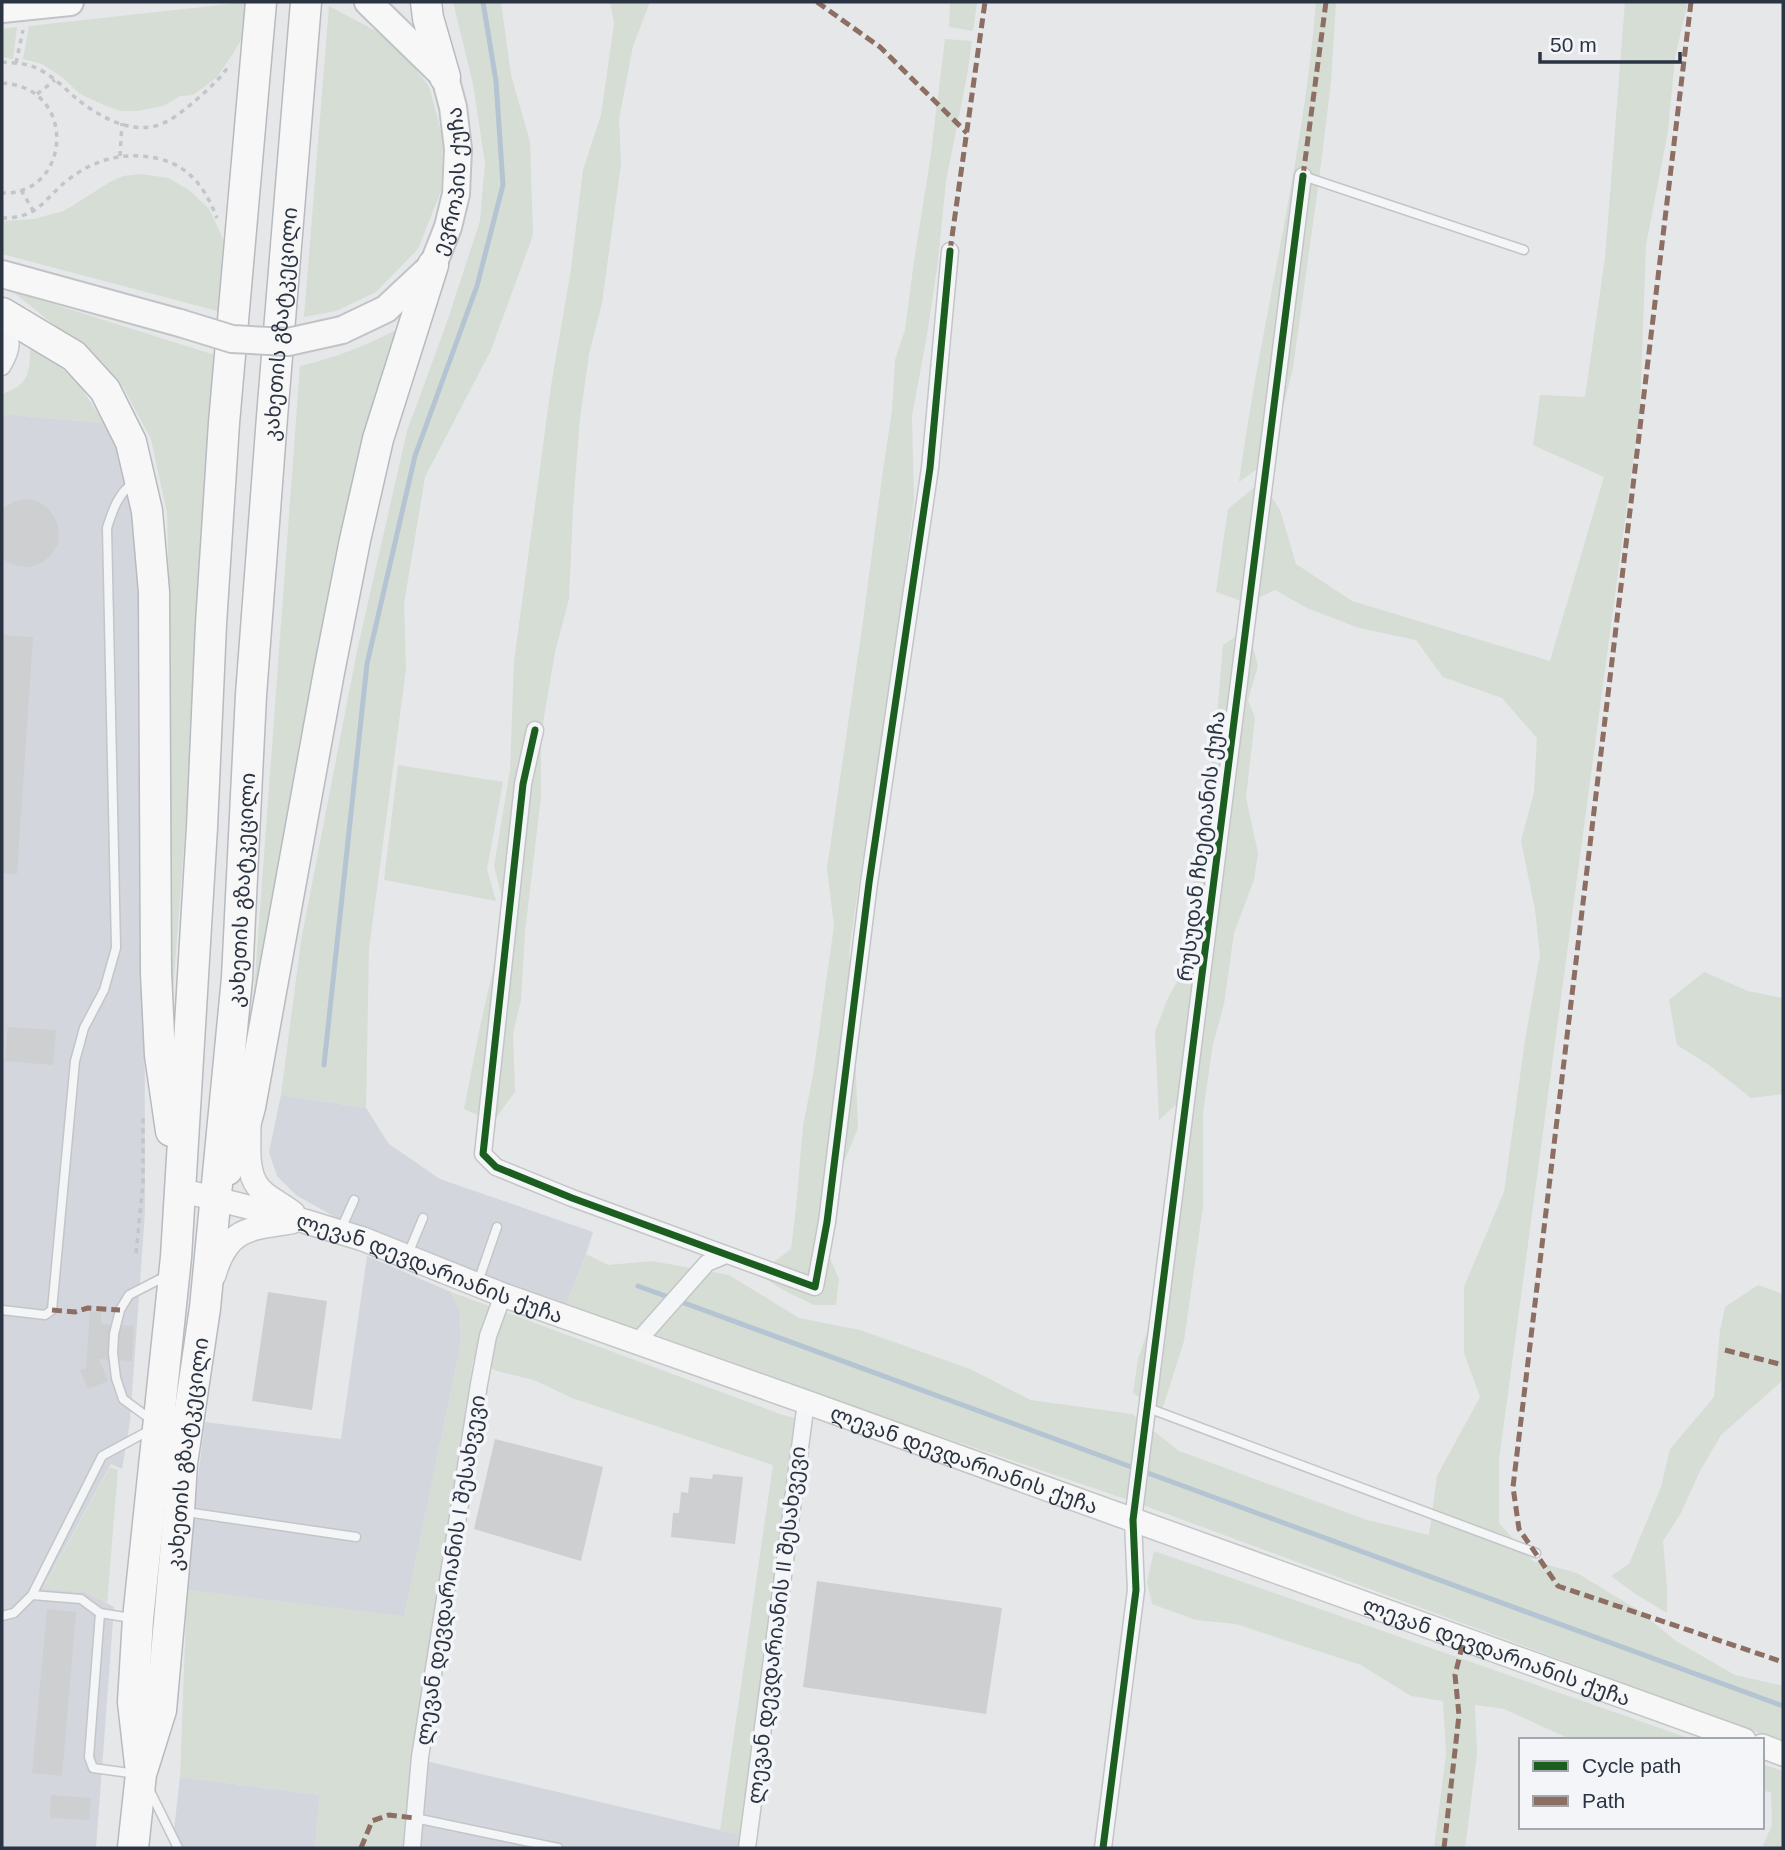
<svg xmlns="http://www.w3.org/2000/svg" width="1785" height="1850" viewBox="0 0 1785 1850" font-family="Arial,'Noto Sans Georgian',sans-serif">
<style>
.built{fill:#d3d6dc}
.green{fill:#d6ddd5}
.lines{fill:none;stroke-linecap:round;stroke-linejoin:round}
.stream{stroke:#b5c4d3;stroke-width:5}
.building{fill:#cdcfd1}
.lane-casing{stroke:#c3c5c7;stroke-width:11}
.street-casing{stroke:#c3c5c7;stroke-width:19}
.secondary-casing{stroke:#c3c5c7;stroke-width:26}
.primary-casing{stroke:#c1c4c7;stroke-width:30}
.highway-casing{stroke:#b7babe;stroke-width:33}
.path{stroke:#c4c5c9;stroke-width:3.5;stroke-dasharray:5 5;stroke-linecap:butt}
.lane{stroke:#f4f5f6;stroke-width:8}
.street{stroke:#f4f5f6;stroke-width:16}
.secondary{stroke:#f7f7f8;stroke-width:23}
.primary{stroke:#f7f7f8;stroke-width:26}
.highway{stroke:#f7f7f8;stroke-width:30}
.primary-bridge-casing{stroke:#c1c4c7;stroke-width:30;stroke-linecap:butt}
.primary-bridge{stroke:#f7f7f8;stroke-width:26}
.quiet{stroke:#8d6e63;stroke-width:5;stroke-dasharray:10 5;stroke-linecap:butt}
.cycleway-casing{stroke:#f3f5f8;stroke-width:11}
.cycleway{stroke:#1b5e20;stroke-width:7}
.labels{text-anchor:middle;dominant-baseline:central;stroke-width:7;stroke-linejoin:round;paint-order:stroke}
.street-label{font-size:21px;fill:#2b3442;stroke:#f3f5f8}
</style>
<rect width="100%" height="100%" fill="#e5e7e9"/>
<path class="built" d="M2,414L104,423L111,421L139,519L144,670L145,1212L130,1422L122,1469L111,1464L43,1588L86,1592L114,1607L96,1848H2Z
M281,1095L366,1108L389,1144L440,1179L593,1232L586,1254L565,1308L349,1225L296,1195L277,1176L269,1152Z
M367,1256L451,1292L460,1311L461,1336L459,1353L404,1617L187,1590L197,1485L205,1422L341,1439Z
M426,1761L744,1836L742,1848H417Z
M180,1777L320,1795L315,1848H172Z"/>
<path class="green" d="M248,2L246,31L233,54L216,78L193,95L181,96L163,106L137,111H121L106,106L80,94L62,77L42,64L23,59L29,26Z
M453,2H501L511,75L530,142L533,235L491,350L425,477L404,604L406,669L369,949L366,1108L281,1095L301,941L357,651L407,431L447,322L480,221L485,163L473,84Z
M610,2H650L633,46L619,119L621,164L602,303L589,354L580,418L573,508L569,599L555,652L541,735V797L525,932L521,1000L513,1034L515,1092L493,1122L464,1109L481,1022L499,944L504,905L494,866L510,770L514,662L551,386L571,269L583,170L601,115L614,23Z
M950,2H977L973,31L949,27Z
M1316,2H1336L1331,82L1319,180L1293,368L1278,427L1273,458L1239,482C1261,321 1303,164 1316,2Z
M1625,2H1688L1675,57L1668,131L1646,245L1640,409L1499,1460V1523L1533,1561L1577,1573L1638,1610L1676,1641L1735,1675L1783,1686V1742L1143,1505L565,1308L586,1254L608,1265L652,1261L729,1275L799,1318L860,1330L970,1369L1031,1400L1132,1414L1179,1451L1367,1520L1429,1535L1437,1476L1480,1397L1464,1353V1287L1504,1192L1525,1040L1540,955L1535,910L1521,841L1534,792L1537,738L1502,698L1443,677L1416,640L1359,628L1307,608L1275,590L1247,603L1216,592L1228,509L1262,481L1280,510L1296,564L1352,601L1550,661L1604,477L1533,445L1540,395L1585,397L1605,258Z
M329,6L391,39L429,86L443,139L441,191L418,249L376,292L336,311L304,317Z
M17,27L13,59L2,57V29Z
M945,39L972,41L967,76L946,181L938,260L928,329L912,416L914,500L907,555L891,716L885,758L862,862L849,952L853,997L858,1128L841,1169L831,1228L829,1256L839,1279L836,1305H814L783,1290L758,1274L791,1249L796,1208L803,1126L813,1075L834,926L827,868L863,621L883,470L892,411L895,360L905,330L914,261L930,161Z
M141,174L168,178L189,190L209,209L220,232L229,254L225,313L2,254V221L34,219L64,211L110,182L123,176Z
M12,291L221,357L171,1018L169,847L170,629L167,513L151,439L123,387L64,333Z
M396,330L251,1032L300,366C337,357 363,347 396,330Z
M30,345L75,378L104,423L2,414V394C30,385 30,371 30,345Z
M1248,628L1258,666L1248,700L1255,717L1246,798L1258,853L1254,880L1234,933L1224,1004L1213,1044L1203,1112V1206L1184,1341L1161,1413L1133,1393L1138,1359L1156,1306L1178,1103L1159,1120L1155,1032L1167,1000L1185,967L1191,920L1196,833L1207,800L1215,739L1223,645Z
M398,765L503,782L487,869L496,901L384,880Z
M1704,972L1748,991L1783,998V1094L1751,1098L1709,1065L1677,1045L1669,1000Z
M1758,1285L1783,1294V1380L1721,1435L1700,1471L1681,1513L1663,1541L1667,1587V1613L1634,1593L1611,1576L1629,1564L1661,1487L1670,1449L1714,1397L1720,1331L1725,1307Z
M451,1292L783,1415L798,1419L744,1836L720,1831L773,1465L572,1398L534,1380L497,1371L473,1360L412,1755L403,1848H315L320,1795L180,1777L187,1590L404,1616L459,1353C463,1328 463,1316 451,1292Z
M110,1467L118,1470L107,1603L86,1592L43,1589Z
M1154,1551L1694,1740H1572L1504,1709L1475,1705L1477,1754L1465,1848H1434L1446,1754L1443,1701L1411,1696L1361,1665L1236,1624L1196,1620L1152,1604L1147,1582Z
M1762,1764L1783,1771V1848H1762L1772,1825L1771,1792L1762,1791Z"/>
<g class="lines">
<path class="stream" d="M324,1065L367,664L415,456L477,286L503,185L496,81L483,2
M638,1286L1783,1706"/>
</g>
<path class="building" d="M27,499L39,502L49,509L56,520L59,532L58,544L51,555L42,563L30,567L18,566L6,561L2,557V509L15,501Z
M2,635L33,637L17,874L2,873Z
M8,1027L56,1030L53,1065L5,1061Z
M268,1292L327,1301L312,1410L252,1401Z
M90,1311L101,1312V1324L134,1326L132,1361L99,1359L108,1381L88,1389L80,1370L86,1368Z
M495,1439L603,1467L581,1561L474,1529Z
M713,1474L743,1477L735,1544L671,1537L673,1513H679L681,1492L688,1493L690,1477L712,1479Z
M817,1581L1002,1608L986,1714L803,1687Z
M47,1609L76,1612L62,1776L32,1773Z
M51,1795L91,1798L89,1820L50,1818Z"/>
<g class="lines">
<defs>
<path id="lane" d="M1303,176L1524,250
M341,1229L354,1200
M408,1254L423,1218
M478,1282L497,1227
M2,1310L45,1315L52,1310L75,1061L84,1028L104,990L116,948L107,528C113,509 118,494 134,482
M1148,1408L1536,1553
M153,1421L123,1399L116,1378L113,1353L114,1334L120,1310L129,1295L168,1275
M186,1512L356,1537
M32,1595L81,1599L100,1613L131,1618
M100,1613L89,1757L93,1768L137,1774
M2,1616L14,1613L32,1595L102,1456L150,1430
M150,1791L178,1848
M415,1818L558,1848"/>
<path id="street" d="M2,319C13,340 14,347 2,367
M535,730L523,784L483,1154L496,1167L572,1198L815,1287L827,1222L869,883L930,468L950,251
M637,1342L707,1263L726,1255
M412,1848L420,1757L479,1384L488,1336L503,1295
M747,1848L806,1402
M1103,1848L1136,1590L1133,1520L1303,176"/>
<g id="secondary">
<path d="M249,1127C249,1149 245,1179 265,1194C274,1201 284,1206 293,1213"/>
<path id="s1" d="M180,1190L304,1221L363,1239L503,1295L806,1402L1744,1740"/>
<path d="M214,1275C227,1229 249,1228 291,1222"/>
<path d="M1762,1746L1783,1754"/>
</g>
<g id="primary">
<path d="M2,9L70,2"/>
<path d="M2,274L180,323"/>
<path id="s2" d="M342,330L386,309L433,265L448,227L456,194L458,149L453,107L445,77L368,2"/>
</g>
<g id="highway">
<path d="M426,2L428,18L445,77"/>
<path d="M2,313L74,356L105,390L131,442L147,511L154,592L156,973L160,1055L171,1131"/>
<path d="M227,1170L241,1140L250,1107L329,672L355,540L378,439L433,265"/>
<path d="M140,1764L133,1702L138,1619L176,1257L202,827L211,624L224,423L261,2"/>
<path id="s3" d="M133,1848L141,1774L161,1710L179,1511L182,1463L205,1308L237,978L251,695L272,417L306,2"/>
</g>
</defs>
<use href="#lane" class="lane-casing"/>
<use href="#street" class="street-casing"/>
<use href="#secondary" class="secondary-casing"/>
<use href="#primary" class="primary-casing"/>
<use href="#highway" class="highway-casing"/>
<path class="path" d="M2,62C12,63 24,63 34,67C50,73 64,88 77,99C97,115 125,131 151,127C166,124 178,115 189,106C204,93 219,81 230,64
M16,63L23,30
M2,83C79,87 71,196 2,193
M37,94L55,80
M120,156L122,123
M21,190L34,212
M2,218C40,218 43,199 69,179C97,158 126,151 160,159C191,167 206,190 217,218
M136,1253L143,1183V1115"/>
<use href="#lane" class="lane"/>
<use href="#street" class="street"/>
<use href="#secondary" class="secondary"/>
<use href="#primary" class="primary"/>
<use href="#highway" class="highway"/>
<defs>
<path id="primary-bridge" d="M180,323L232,339L288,342L342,330"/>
</defs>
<use href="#primary-bridge" class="primary-bridge-casing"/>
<use href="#primary-bridge" class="primary-bridge"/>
<path class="quiet" d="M817,2L880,47L967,133
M1691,2L1513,1487L1519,1529L1558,1586L1783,1662
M1303,176L1326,2
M950,251L985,2
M52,1310L75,1312L88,1308L120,1310
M1725,1350L1783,1365
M361,1848L372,1821L389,1815L415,1818
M1444,1848L1459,1715L1455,1675L1464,1639"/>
<defs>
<path id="cycleway" d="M535,730L523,784L483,1154L496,1167L572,1198L815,1287L827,1222L869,883L930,468L950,251
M1103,1848L1136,1590L1133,1520L1303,176"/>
</defs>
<use href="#cycleway" class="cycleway-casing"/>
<use href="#cycleway" class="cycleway"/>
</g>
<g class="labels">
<g class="street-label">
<text stroke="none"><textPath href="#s2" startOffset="200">ევროპის ქუჩა</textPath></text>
<text stroke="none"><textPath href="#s3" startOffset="1533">კახეთის გზატკეცილი</textPath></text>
<text transform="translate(1201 846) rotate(-83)">რუსუდან ჩხეტიანის ქუჩა</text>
<text stroke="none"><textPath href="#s3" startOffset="966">კახეთის გზატკეცილი</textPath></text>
<text stroke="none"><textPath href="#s1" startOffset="262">ლევან დევდარიანის ქუჩა</textPath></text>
<text stroke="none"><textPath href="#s3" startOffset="399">კახეთის გზატკეცილი</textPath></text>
<text stroke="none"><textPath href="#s1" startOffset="830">ლევან დევდარიანის ქუჩა</textPath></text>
<text transform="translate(450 1570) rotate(-81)">ლევან დევდარიანის I შესახვევი</text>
<text transform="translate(776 1625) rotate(-83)">ლევან დევდარიანის II შესახვევი</text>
<text stroke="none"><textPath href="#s1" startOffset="1396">ლევან დევდარიანის ქუჩა</textPath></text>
</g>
</g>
<rect width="1785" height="1850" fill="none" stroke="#2b3442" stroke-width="7"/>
<rect x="1519" y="1738" width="245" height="91" fill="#f3f5f8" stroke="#a3a8af" stroke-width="2"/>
<rect x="1533" y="1761" width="35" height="10" fill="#1b5e20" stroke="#a3a8af" stroke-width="2"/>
<text x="1582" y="1773" font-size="21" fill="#2b3442">Cycle path</text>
<rect x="1533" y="1796" width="35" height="10" fill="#8d6e63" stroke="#a3a8af" stroke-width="2"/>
<text x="1582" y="1808" font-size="21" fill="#2b3442">Path</text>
<path d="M1540 52v10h140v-10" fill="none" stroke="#2b3442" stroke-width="3.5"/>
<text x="1550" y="52" font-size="21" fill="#2b3442" stroke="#f3f5f8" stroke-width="5" paint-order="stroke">50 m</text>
</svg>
